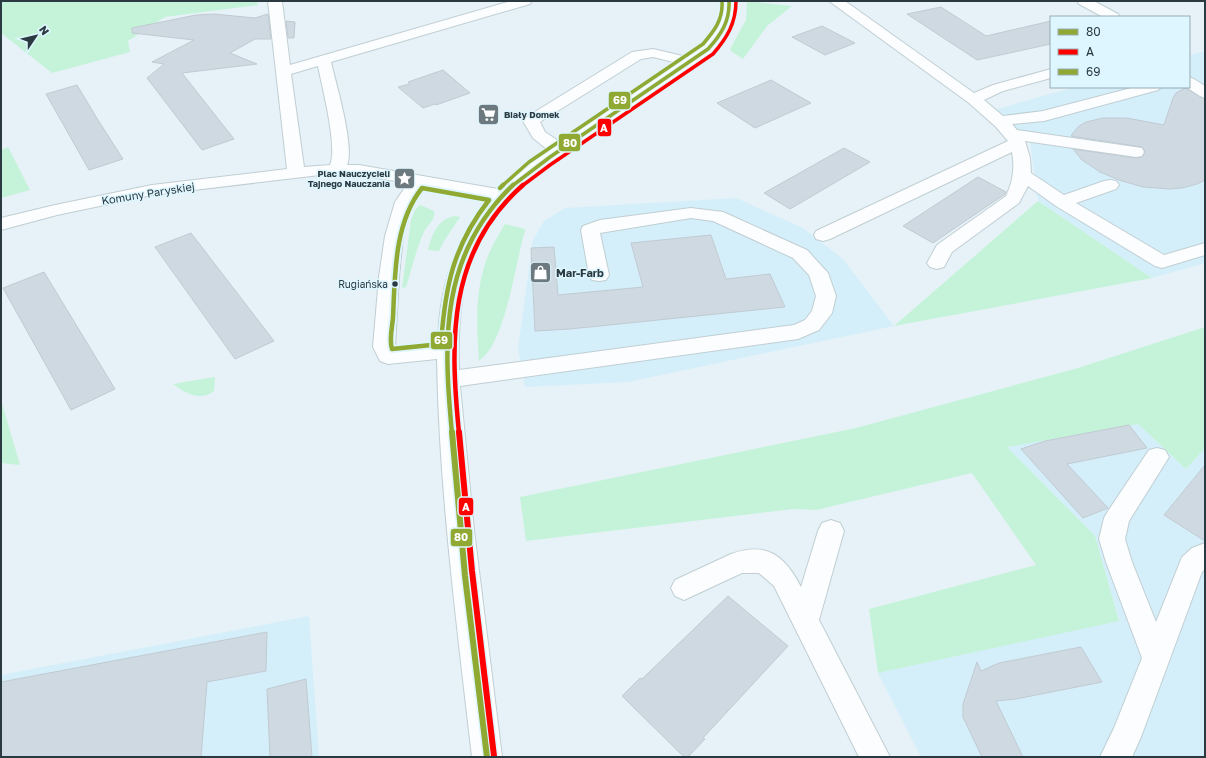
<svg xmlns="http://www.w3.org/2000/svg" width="1206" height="758" viewBox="0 0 1206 758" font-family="'Golos Text',sans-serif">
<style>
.built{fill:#d4effa}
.green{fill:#c5f3d9}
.building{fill:#cfd9e1;stroke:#c1cad2}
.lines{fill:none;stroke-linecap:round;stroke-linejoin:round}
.minor-casing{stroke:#c0ced3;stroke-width:2}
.minor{fill:#fbfdfe;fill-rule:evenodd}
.bus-1-far2-casing{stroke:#def6ff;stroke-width:5.5}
.bus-1-far1-casing{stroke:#def6ff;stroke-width:8}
.bus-1-casing{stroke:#def6ff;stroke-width:9}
.bus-2-far2-casing{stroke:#def6ff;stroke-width:5.5}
.bus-2-far1-casing{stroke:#def6ff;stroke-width:8}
.bus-2-casing{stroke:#def6ff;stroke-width:9}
.bus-3-far1-casing{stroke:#def6ff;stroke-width:5.5}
.bus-3-casing{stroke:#def6ff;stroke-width:8}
.bus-1-far2{stroke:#90a933;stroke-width:3.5}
.bus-1-far1{stroke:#90a933;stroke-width:4.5}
.bus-1{stroke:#90a933;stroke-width:6}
.bus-2-far2{stroke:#f00;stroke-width:3.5}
.bus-2-far1{stroke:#f00;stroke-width:4.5}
.bus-2{stroke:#f00;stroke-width:6}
.bus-3-far1{stroke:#90a933;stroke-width:3.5}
.bus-3{stroke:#90a933;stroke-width:4.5}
.bus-dot{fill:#2a3a40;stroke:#def6ff;stroke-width:1.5}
.labels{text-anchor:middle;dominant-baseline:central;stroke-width:3;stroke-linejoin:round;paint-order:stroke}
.far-poi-label{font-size:9px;font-weight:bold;fill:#2a3a40;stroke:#def6ff;text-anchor:start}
.bus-label{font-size:10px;fill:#2a3a40;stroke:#def6ff;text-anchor:end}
.street-label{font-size:11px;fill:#2a3a40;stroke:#def6ff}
.poi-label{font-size:11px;font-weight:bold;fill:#2a3a40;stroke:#def6ff;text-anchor:start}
.line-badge{stroke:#def6ff;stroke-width:1.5}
.badge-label{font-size:11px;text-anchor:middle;font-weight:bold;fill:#fff}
</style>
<rect width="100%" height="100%" fill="#e6f2f7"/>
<path class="built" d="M1205,51V263L1152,278L1038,201L1030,141L994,110L1075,87H1189V55Z
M736,198L803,228L843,259L894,326L628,382L525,387L518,348L533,240L544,221L565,208Z
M1138,424L1186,469L1205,448V757H921L878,673L1119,620L1095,536L1007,447L1114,425Z
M309,616L319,757H1V675Z"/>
<path class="green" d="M1,1H257L258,5L165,17L128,41L130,52L52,73L1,33Z
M747,1L792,6L767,26L743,59L732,52L730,49L746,20Z
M8,147L30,190L1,198V150Z
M1038,201L1152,278L894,326Z
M420,205L434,211C436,219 429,224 425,230C416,248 412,269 406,287L402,288L411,220L415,210Z
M455,216L460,217L444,241L439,251L428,250C432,235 437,219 455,216Z
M505,224L525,229V231C515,263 506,343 479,361C477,331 475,300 483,271C487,254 496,239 505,224Z
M1205,327V448L1186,469L1138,424L1007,447L1095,536L1119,621L878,673L869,609L1036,565L972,473L816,510L793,509L526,541L520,497L856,428L1078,368Z
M215,377L214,391C200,402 185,393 173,384Z
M1,400L20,465L1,463Z"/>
<path class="building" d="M941,7L986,36L1051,21V44L977,60L907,14Z
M214,14L255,18L268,14L271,39H255L230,53L257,64L182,73L234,139L202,150L147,78L164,64L152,62L194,40L132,33V28L196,15Z
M286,21L295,22L294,38H288Z
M822,26L855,43L825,55L792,37Z
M443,70L470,93L436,105L435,104L423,108L398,87L410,84L408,82Z
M771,80L811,103L755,128L717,103Z
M77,85L98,120L123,159L89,170L46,94Z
M1185,88L1205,99V180L1197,184L1182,188L1170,189L1143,187L1119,180L1100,172L1082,160L1073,149L1136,158L1142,157L1145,151L1142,147L1071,136L1073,133L1079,126L1086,122L1103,118H1127L1164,125L1173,98L1176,93Z
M844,148L870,162L790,209L764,193Z
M978,177L1006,192L1005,194L933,243L903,226Z
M191,233L274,341L235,359L155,247Z
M711,235L726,279L770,274L785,307L570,329L535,331L531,248L554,247L558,295L643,287L631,243Z
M44,272L115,389L71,410L3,288Z
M1129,425L1147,448L1067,464L1108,508L1083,518L1021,449L1045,441Z
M1205,465V541L1164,515Z
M728,596L788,646L703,738L705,739L688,757H684L622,696L640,678L642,679Z
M267,632L266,671L207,682L201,757H1V682Z
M1081,647L1102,682L1016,699L996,701L1023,757H982L963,717V704L977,662L981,671L999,663Z
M306,679L312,757H270L267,689Z"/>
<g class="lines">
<defs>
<path id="minor" d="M268,1H282L290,65L511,1H532L530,4L331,62C336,84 355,147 347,165H359L498,189L512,176L548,150L533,138L523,121L525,118L632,52L653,49L687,57C707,43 725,28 722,1H736C738,22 727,37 713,52L539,172C470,226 456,285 459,370L794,325L805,320L812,311L816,296L809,275L793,258L713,221L691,218L600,233L609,275L606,280L599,281L592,280L589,275L581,230L583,226L600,220L691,208L723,212L807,250L828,273L836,296L832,313L819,330L798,339L460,386L474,530L502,757H472C457,626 439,490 437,359L388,364L380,361L373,347L379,277L385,236L395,202L408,183L359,175H320L152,195L57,215L1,230V218L55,205L152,185L287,169ZM653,57L677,63L560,142L545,132L540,122L641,59ZM318,66C322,87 338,147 330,165L304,167L291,74ZM424,186L490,198C454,239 439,289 438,343L395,348L399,277L403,236L413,202Z
M829,1H845L974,93L993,85L1051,69V78L1003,91L984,100L1003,116L1043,111L1135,87H1161L1158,90L1044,121L1012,124L1017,130L1142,148L1144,152L1142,156L1136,157L1025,141L1030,158L1031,173L1064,195L1104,181L1110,180L1116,181L1119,185L1116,189L1076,203L1164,255L1205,243V255L1162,268L1155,266L1056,206L1028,186L1019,203L952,252L944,267L937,269L930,267L927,263L937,245L1006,196C1013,182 1015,167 1012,152L830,239L823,241L816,239L814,235L816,231L1008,141L996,127L969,103Z
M1077,1H1094L1118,14L1120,17H1103L1079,4Z
M1189,77L1194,79L1205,86V98L1200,96L1186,87H1189Z
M1157,448L1165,450L1169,457L1129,521L1125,539L1132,562L1156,622L1182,557L1192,548L1205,543V569L1202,572L1141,737L1132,757H1100L1114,728L1142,658L1106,562L1099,539L1104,518L1108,511L1149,450Z
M831,520L840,523L844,531L819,620L890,757H859L774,586L759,573H742L684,600L675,596L671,588L675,580L731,554C767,541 785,556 801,587L818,531L822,523Z"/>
</defs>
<use href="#minor" class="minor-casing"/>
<use href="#minor" class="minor"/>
<defs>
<path id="bus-1-far2" d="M512,186L550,157L708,49C721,35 730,21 729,1"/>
<path id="bus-1-far1" d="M452,433C443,339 440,255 513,185"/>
<path id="bus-1" d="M452,432L465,576L487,757"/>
<path id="bus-2-far2" d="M522,186L550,165L713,54C727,38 736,23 736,1"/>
<path id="bus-2-far1" d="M459,433C450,341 447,252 523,185"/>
<path id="bus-2" d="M459,432L472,571L494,756"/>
<path id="bus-3-far1" d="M502,186L529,162L703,44C714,31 723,20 722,2"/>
<path id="bus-3" d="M422,188L489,200C453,246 445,287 441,344L392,349C389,340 392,328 393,318C395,275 394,223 422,188Z
M500,188L503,185"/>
</defs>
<use href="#bus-1-far2" class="bus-1-far2-casing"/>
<use href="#bus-1-far1" class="bus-1-far1-casing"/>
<use href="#bus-1" class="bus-1-casing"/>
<use href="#bus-2-far2" class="bus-2-far2-casing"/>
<use href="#bus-2-far1" class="bus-2-far1-casing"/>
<use href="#bus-2" class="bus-2-casing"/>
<use href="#bus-3-far1" class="bus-3-far1-casing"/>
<use href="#bus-3" class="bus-3-casing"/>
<use href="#bus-1-far2" class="bus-1-far2"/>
<use href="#bus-1-far1" class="bus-1-far1"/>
<use href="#bus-1" class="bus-1"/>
<use href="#bus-2-far2" class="bus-2-far2"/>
<use href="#bus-2-far1" class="bus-2-far1"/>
<use href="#bus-2" class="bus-2"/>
<use href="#bus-3-far1" class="bus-3-far1"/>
<use href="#bus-3" class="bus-3"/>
</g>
<defs>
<symbol id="supermarket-square" viewBox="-11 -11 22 22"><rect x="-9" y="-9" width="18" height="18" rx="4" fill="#6c7a80" stroke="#def6ff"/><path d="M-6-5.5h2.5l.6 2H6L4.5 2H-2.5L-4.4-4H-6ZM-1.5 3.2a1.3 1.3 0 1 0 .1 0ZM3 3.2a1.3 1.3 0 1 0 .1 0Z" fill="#fff"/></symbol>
<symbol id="sight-square" viewBox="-11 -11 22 22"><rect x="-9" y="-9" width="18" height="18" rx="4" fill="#6c7a80" stroke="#def6ff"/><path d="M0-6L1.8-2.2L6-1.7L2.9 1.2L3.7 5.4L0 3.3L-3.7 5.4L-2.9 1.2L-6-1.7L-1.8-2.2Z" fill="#fff"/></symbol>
<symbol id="shop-square" viewBox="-11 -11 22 22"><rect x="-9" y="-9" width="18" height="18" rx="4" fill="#6c7a80" stroke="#def6ff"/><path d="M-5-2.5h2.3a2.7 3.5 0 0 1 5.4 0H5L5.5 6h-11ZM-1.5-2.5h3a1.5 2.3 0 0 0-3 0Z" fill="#fff"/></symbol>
</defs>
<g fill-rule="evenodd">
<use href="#supermarket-square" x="476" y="102" width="25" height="25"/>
<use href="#sight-square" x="392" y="166" width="25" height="25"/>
<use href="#shop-square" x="528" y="260" width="25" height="25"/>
</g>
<circle class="bus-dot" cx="395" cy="284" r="3.5"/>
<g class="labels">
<g class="far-poi-label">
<text x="504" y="114">Biały Domek</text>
<text x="390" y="173" text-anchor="end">Plac Nauczycieli<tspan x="390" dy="10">Tajnego Nauczania</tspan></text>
</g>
<g class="bus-label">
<text x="388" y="284">Rugiańska</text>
</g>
<g class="street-label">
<text transform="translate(148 193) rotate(-9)">Komuny Paryskiej</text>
</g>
<g class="poi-label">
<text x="556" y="272">Mar-Farb</text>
</g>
</g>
<g class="line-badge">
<rect x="608" y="91" width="23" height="19" rx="4" fill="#90a933"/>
<rect x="597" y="118" width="15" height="19" rx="4" fill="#f00"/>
<rect x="558" y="133" width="23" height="19" rx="4" fill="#90a933"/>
<rect x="430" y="331" width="23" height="19" rx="4" fill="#90a933"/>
<rect x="458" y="497" width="16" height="19" rx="4" fill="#f00"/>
<rect x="450" y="528" width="23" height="19" rx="4" fill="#90a933"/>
</g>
<g class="badge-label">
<text x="620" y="104">69</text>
<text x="604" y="132">A</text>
<text x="570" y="147">80</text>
<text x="441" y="344">69</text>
<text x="466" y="511">A</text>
<text x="461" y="541">80</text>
</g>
<rect width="1206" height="758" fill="none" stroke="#2a3a40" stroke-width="4"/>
<rect x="1050" y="16" width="140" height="72" fill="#def6ff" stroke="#96abb3"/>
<rect x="1058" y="29" width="20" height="6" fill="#90a933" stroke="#96abb3"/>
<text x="1086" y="36" font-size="12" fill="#2a3a40">80</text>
<rect x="1058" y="49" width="20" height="6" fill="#ff0000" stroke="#96abb3"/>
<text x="1086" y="56" font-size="12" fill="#2a3a40">A</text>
<rect x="1058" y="69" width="20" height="6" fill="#90a933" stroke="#96abb3"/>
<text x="1086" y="76" font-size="12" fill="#2a3a40">69</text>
<g transform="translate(36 36) rotate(55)" stroke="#def6ff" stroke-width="3" paint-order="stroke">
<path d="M0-3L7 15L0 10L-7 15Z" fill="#2a3a40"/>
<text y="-6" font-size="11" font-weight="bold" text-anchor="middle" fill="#2a3a40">N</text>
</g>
</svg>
